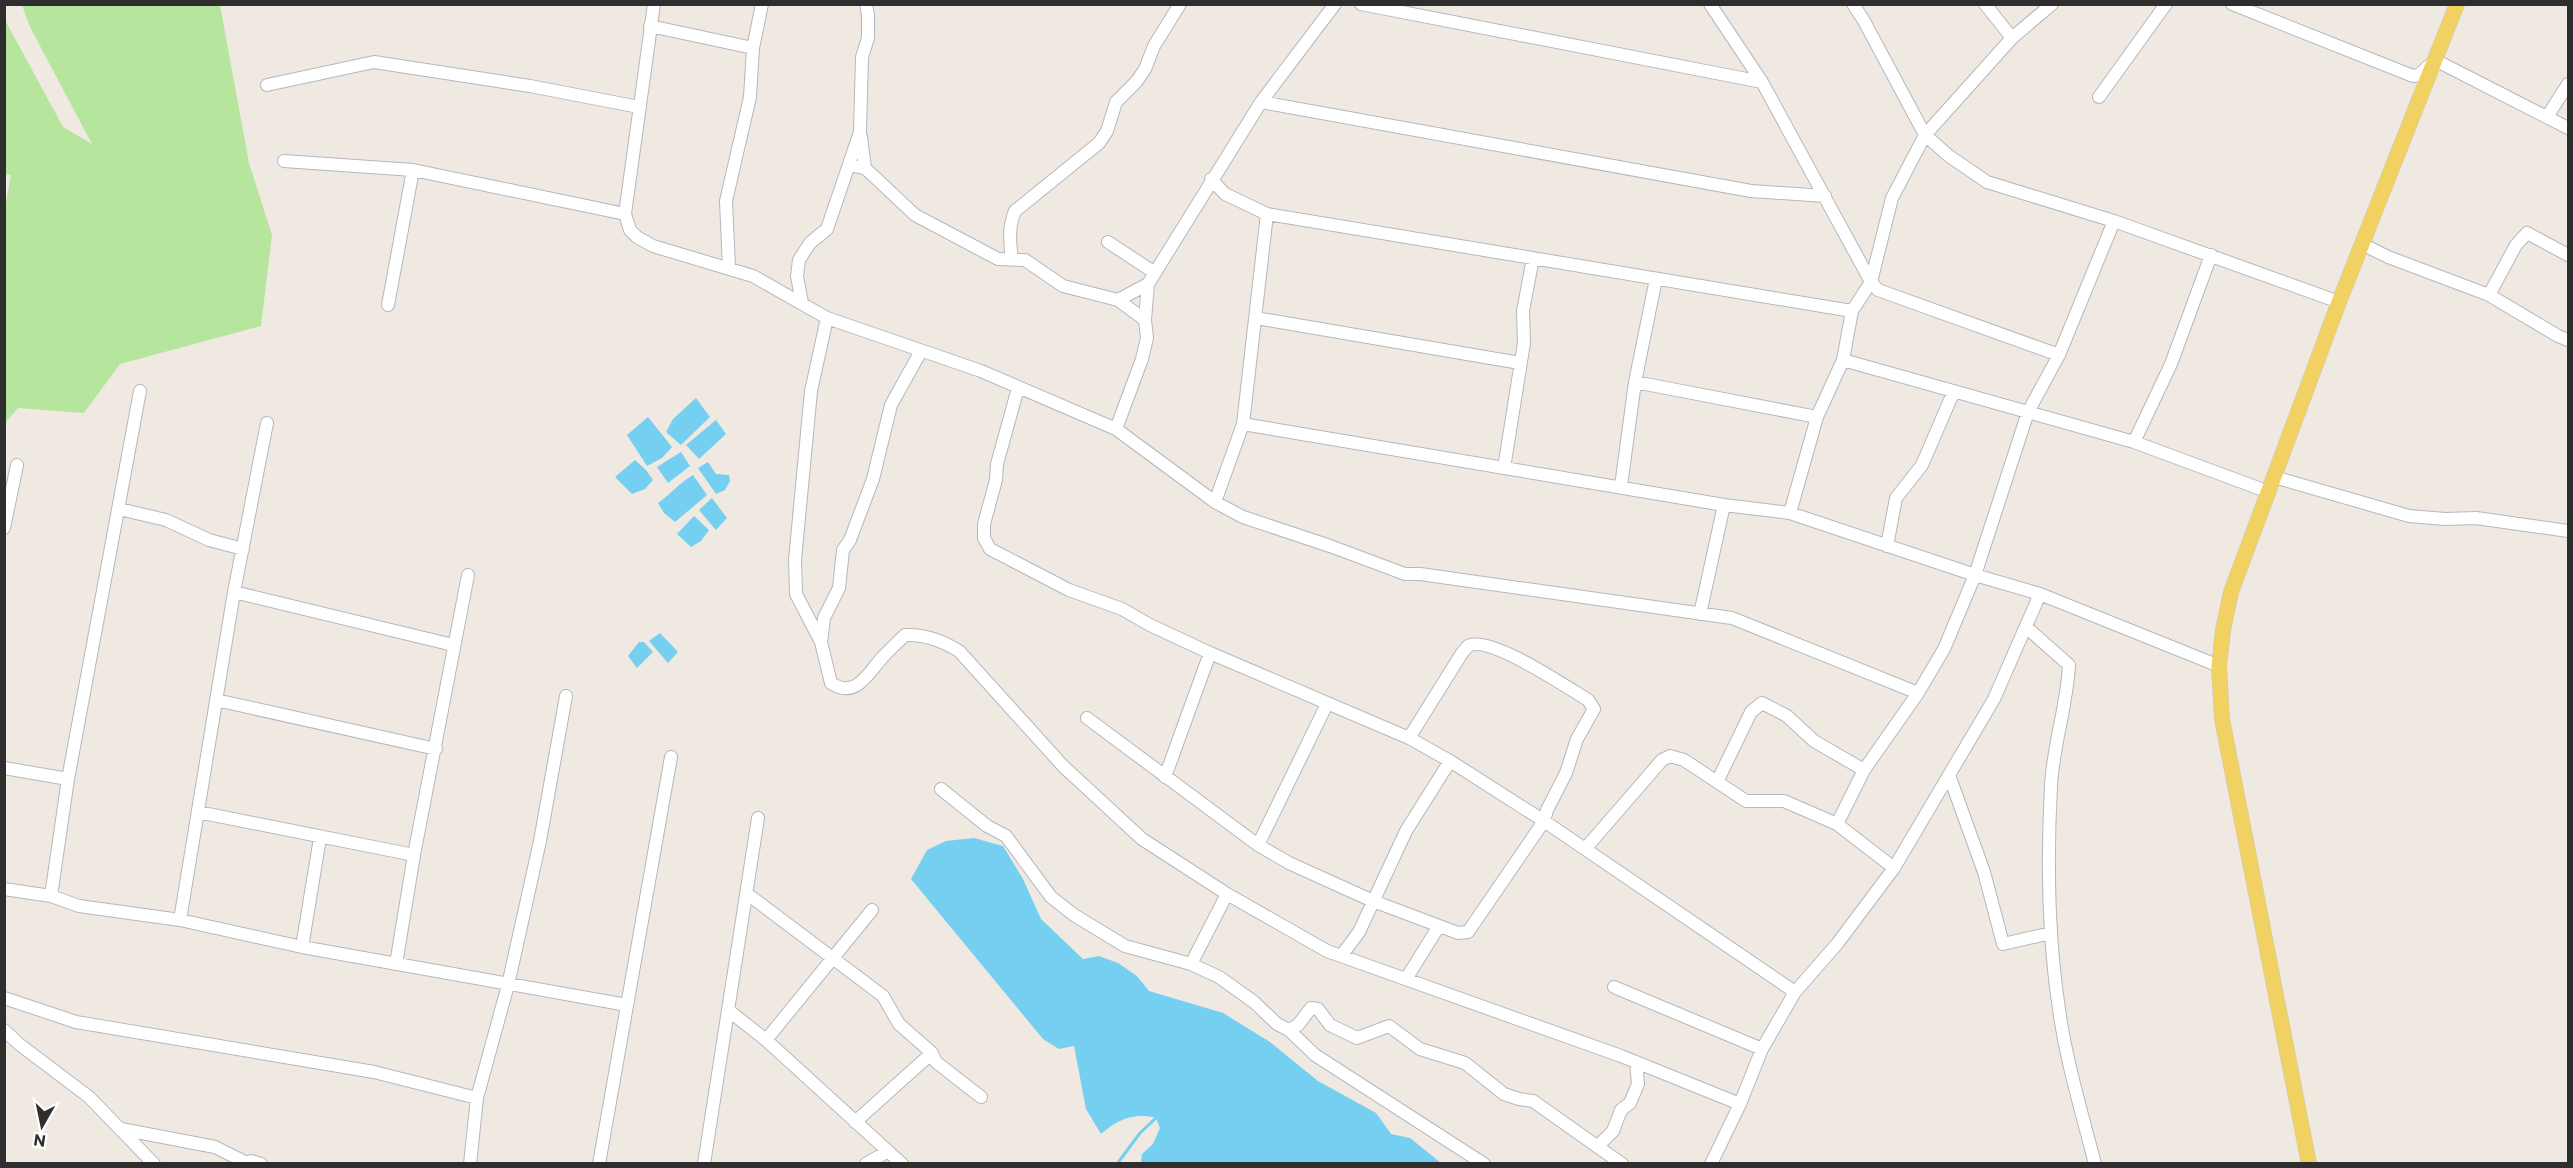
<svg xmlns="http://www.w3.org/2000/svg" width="2573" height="1168" viewBox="0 0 2573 1168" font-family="Commissioner,sans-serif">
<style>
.green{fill:#b6e59e}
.water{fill:#75cff0}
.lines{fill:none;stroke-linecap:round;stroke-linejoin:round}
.stream{stroke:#75cff0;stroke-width:3}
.minor-casing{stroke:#b4b7c1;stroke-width:14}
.major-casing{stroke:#c9c9c9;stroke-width:16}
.minor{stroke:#fff;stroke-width:12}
.major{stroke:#f2d163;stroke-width:15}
</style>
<rect width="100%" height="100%" fill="#efe9e1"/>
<path class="green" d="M22,5H220L249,163L272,235L261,326L120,364L84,413L18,408L5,423L4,213L11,175L4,174L5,20L63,127L92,144L30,27Z"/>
<path class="water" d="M696,398L710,417L681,445L666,432L673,419Z
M648,417L672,447L662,458L647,466L627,435Z
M716,420L726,434L699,459L686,445Z
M681,452L690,466L668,483L657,467Z
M635,460L646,470L653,480L645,489L632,494L615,477Z
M708,462L716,474L729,475L730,481L725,490L716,494L698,468Z
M693,475L707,495L675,522L664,513L658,503C671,494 679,483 693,475Z
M712,498L727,518L716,530L699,510Z
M694,516L709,530L701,541L691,547L677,534Z
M660,633L678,652L668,663L649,641Z
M639,642H644L653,652L637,668L628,656Z
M974,838L1003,846L1023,879L1041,919L1083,959L1099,956L1118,963L1137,976L1149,991L1223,1013L1270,1042L1318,1081L1376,1113L1391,1134L1410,1138L1441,1163H1141L1142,1154L1153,1144L1160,1128L1156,1118C1135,1112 1116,1120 1101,1134L1086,1109L1074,1046L1059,1049L1043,1039L911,879L927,850L946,841Z"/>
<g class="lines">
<path class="stream" d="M1117,1164L1140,1133L1156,1118"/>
<defs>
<path id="minor" d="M654,4L625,214L630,230L637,237L653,246L753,276L827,318L981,371L1116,429L1215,502L1243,517L1330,546L1405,574H1420L1732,618L1918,693
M1361,4L1762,82
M1710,4L1762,82L1871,282L1878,290L2059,355
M1853,4L1864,21L1925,135L1949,156L1987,182L2114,221L2339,302
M1985,4L2012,38
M2232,4L2413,76L2419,75L2435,60L2568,128
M650,26L753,48
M267,85L374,62L530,86L639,107
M2099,97L2166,4
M1261,102L1751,191L1825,196
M2547,117L2568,84
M861,137L865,168
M284,161L413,170L625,214
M849,165L865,168L915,215L998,259L1025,260L1063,286L1118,300L1145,320
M1211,179L1225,194L1267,214L1852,311
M1108,242L1155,273
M2364,245L2388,257L2489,295L2516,245L2527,233L2568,255
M1012,260C1010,243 1008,227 1015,211L1099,143L1107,131L1116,102L1137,81L1145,69L1154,46L1180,4
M729,267L726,201L750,97L753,48L762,4
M2489,295L2558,336L2568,340
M1118,300L1148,284
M802,303L797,276L799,260L810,243L827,229L860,132L862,57L868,38V16L866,4
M388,305L413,170
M827,318L811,391L795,560L796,594L821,642L831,683C855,699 867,675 881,659C888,651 897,643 905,635C924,634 943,641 959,651L1063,766L1142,839L1227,894L1327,951L1621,1056L1740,1104
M1256,318L1520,363
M1843,360L2134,442L2269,492
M1635,382L1817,417
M1018,388L997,464L996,480L984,524V538L990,549L1069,590L1122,609L1150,625L1210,653L1409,738L1450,761L1544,821L1795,992
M1243,424L1724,505L1790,513L1975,575L2040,594L2219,666
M1116,429L1142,359L1147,338L1145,320L1148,284L1261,102L1335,4
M2134,442L2171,364L2211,255
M1504,468L1524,343L1523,311L1533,258
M2274,477L2409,516L2445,519L2476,518L2568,531
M1621,486L1635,382L1656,279
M1215,502L1243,424L1267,214
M119,509L166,520L209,540L243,549
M1790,513L1817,417L1843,360L1852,311L1871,282L1892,198L1925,135L2012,38L2052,4
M4,528L17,465
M1887,546L1896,498L1922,465L1954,391
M234,592L453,645
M1700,614L1724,505
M2026,627L2069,665C2067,706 2053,745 2051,786C2047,860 2048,936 2059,1009C2066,1061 2082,1113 2095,1164
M821,642L824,618L839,588L843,550L850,540L873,479L891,405L921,351
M216,700L436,749
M1087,718L1258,845L1289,863L1373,901L1458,933L1468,932L1544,821L1547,810L1566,773L1577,739L1594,709L1588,700C1568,688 1489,634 1468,646C1466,648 1464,651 1462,653L1409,738
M4,768L68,779
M1949,775L1984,872L2003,944L2051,933
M1165,777L1210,653
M1717,782L1751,712L1762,703L1787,716L1814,741L1864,770
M941,789L987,826L1006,836L1051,897L1074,915L1125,946L1191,964L1219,977L1254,1002L1277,1024L1289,1030L1315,1055L1484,1164
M198,812L414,855
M1837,824L1864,770L1918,693L1944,649L1975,575L2028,412L2059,355L2114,221
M1258,845L1327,704
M1585,849L1662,760L1670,756L1684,760L1746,801H1784L1837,824L1894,868
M4,889L51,896L79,906L180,920L302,947L627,1005
M746,893L883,996L899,1024L932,1053L936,1062L981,1097
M51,896L68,779L140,391
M180,920L234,592L267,423
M302,947L320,838
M1341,956L1359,932L1406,831L1450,761
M396,964L414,855L468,575
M1191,964L1227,894
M1406,979L1439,926
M1614,987L1762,1049
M4,998L76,1022L374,1072L477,1098
M728,1010L766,1040L902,1164
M4,1030L19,1044L89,1097L154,1164
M1289,1030L1298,1025L1311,1008L1318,1009L1330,1025L1357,1038L1389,1026L1420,1049L1465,1063L1504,1094L1519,1099L1533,1101L1622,1164
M766,1040L872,910
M855,1122L932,1053
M121,1129L215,1147L245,1162
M1598,1146L1613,1131L1621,1110L1630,1103L1638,1084L1636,1062
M243,1164L251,1161L261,1164
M470,1164L477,1098L508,985L540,841L566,696
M599,1164L671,757
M704,1164L758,818
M866,1164L888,1151
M1711,1164L1740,1104L1762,1049L1795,992L1837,944L1894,868L1994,699L2040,594"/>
<path id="major" d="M2309,1164L2222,719L2219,666L2223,630L2231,592L2339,302L2457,4"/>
</defs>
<use href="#minor" class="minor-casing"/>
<use href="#major" class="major-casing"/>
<use href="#minor" class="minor"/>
<use href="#major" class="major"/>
</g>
<rect width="2573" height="1168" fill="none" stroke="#2e2e2e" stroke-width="12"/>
<g transform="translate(42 1126) rotate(189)" stroke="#ffffff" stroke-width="4.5" paint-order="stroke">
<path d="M0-4.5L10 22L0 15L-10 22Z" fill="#2e2e2e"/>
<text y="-9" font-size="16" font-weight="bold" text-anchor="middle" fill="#2e2e2e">N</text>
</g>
</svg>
